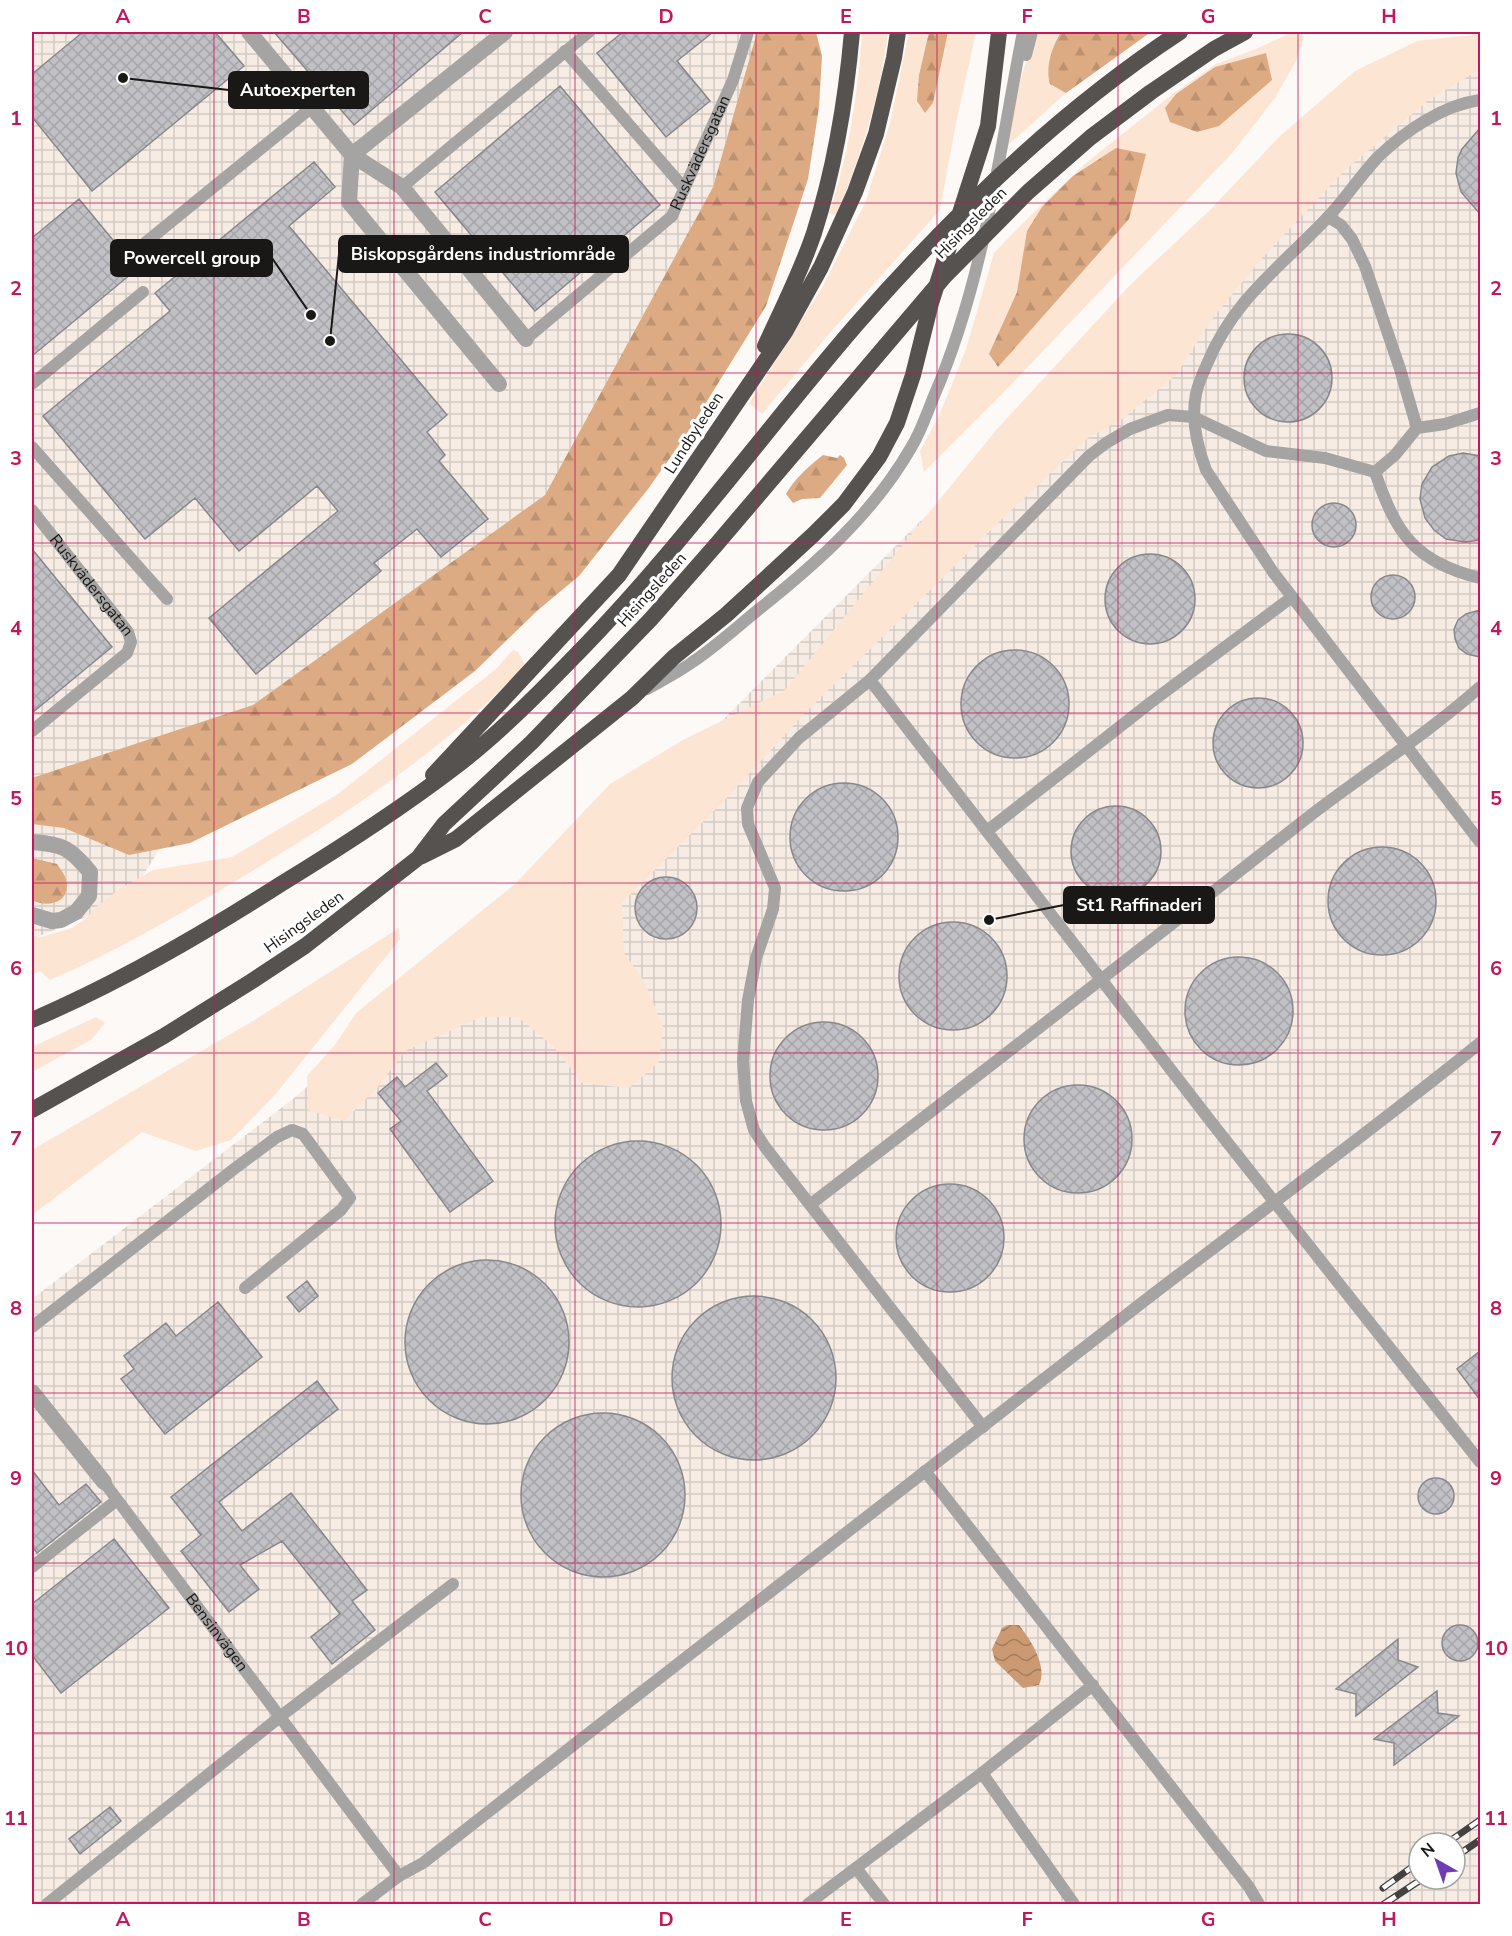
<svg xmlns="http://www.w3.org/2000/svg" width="1512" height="1936" viewBox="0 0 1512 1936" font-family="'Nunito Sans',sans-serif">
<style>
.industrial{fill:url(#industrial-grid);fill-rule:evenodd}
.green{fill:#fde5d3;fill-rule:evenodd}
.forest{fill:url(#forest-firs)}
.water{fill:url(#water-waves)}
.building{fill:url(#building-cross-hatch);stroke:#88878a;stroke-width:1.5}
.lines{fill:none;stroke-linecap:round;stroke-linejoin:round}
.service{stroke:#a5a4a3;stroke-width:12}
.minor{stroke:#a5a4a3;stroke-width:16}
.trunk{stroke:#555250;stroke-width:16}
.rail-casing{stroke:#444241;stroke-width:7}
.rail{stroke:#fff;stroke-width:4.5;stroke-dasharray:14;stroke-linecap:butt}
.grid{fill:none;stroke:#c2185b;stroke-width:1.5;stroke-opacity:0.55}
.labels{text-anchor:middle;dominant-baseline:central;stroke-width:6;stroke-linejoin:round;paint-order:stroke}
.street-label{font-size:16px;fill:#191817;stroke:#fff}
.leader{fill:none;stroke:#191817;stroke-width:2}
.callout-dot{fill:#191817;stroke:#fff;stroke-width:2}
.callout{fill:#191817;stroke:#191817;stroke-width:2}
.callout-label{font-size:18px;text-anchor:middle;font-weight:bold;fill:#fff}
.neatline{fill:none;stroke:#c2185b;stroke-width:2}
.grid-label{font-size:20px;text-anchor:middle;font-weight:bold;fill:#c2185b}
</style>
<defs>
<pattern id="industrial-grid" width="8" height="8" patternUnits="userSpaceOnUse" patternTransform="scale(1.5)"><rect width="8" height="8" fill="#f6ece4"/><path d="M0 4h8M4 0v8" fill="none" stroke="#d2cac3"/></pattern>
<pattern id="forest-firs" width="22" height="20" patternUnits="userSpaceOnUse" patternTransform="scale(1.5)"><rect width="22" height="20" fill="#dcaa83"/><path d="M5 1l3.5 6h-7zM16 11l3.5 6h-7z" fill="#bc9270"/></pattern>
<pattern id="water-waves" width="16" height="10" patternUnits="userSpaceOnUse" patternTransform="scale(1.5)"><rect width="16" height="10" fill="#cb9a73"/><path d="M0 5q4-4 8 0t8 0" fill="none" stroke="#a47d5d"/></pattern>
<pattern id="building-cross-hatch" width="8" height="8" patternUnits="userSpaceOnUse" patternTransform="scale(1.5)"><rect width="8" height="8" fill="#c1c0c4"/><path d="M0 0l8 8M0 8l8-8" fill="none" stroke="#a5a4a8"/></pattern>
</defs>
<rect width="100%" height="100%" fill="#fcf9f7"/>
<path class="industrial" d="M32,32H757L713,187L545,495L253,705L127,900L32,939Z
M1480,45V1904H32V1299L293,1099L702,741L1285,154ZM1419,1843H1455V1879H1419Z"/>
<path class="green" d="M862,32H888C880,95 861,157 836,215L829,213C849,155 858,92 862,32Z
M909,32H929L919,75L918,101L925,113L933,103L948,32H976L956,123L940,210L828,335L762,414L749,403L823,286L866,201L890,123Z
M1039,32H1061L1057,39L1050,84L1066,93L1007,146C1015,106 1020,67 1039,32Z
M1293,32H1300L1304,37L1296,61L1275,98L1233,152L1001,395L924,472L920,451L938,418L953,382L966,349L994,253L1032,214L1086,163L1174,93L1216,64L1256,49ZM1068,287L998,367L989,354L1017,292Z
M1480,34V72L1477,71L1429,100L1345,170L1263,257L1212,319L1176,375L1121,420L1088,438L998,523L801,717L726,799L622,903L624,953L644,981L663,1027L659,1062L629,1088L582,1083L553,1046L518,1017H481L405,1051L377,1088L344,1121L308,1110L307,1076L335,1045L356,1013L515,884L610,784L683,740L785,690L997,429L1130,285L1209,211L1279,137L1355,71L1417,41Z
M513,650L518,652L525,665C442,753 337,820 234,882C174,917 114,953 50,980L40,971L32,975V935L41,937L72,928L87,918L96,907L118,890L153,870L232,857L338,794L496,669Z
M399,928L400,939L274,1096L231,1140L196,1151L142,1132L32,1215V1150L253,1021Z
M96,1017L105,1023L91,1040L32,1072V1047Z"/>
<path class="forest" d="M757,32H816L822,56L819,107L808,179L766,306L686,435L648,489L579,576L538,610L475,671L352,764L190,843L129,855L64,828L32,824V778L253,705L545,495L713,187Z
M929,32H948L933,103L925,113L917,101L919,75Z
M1061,32H1151L1066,93L1050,84C1045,67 1052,47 1061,32Z
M1266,53L1272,80L1219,126L1197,132L1170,122L1165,108L1176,94L1215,67Z
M1116,148L1146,154L1129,219L998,367L989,354L1017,292L1027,231L1042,207L1073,176Z
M823,455L837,458L840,455L844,458L847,465L820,498L802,499L793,503L786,494C795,478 809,466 823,455Z
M32,858L57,864C61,870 68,878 67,887C66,905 44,907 32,900Z"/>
<path class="water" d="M1008,1625H1019C1030,1639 1048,1666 1039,1685L1023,1688L995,1661L992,1649L1002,1628Z"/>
<path class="building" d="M83,32H215L244,66L92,191L32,117V74Z
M274,32H463L354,125Z
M623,32H713L677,61L710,101L666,137L597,53Z
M560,86L660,205L535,311L435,192Z
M1480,128V214L1461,192L1456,173L1458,158L1462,149Z
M314,162L335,187L289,226L447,415L427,432L445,455L439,461L488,519L441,557L417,529L374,563L381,571L256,674L209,618L338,511L317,486L239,551L195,498L145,539L43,416L170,311L155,293Z
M79,199L137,269L32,356V238Z
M1244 378a44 44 0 1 1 88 0a44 44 0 1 1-88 0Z
M1463,453L1480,456V540L1465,542L1446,539L1434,530L1425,518L1420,499L1422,484L1432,467L1449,456Z
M1312 525a22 22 0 1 1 44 0a22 22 0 1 1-44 0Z
M32,549L112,647L32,713Z
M1105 599a45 45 0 1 1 90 0a45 45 0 1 1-90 0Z
M1371 597a22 22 0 1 1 44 0a22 22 0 1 1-44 0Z
M1480,610V657L1467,654L1459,648L1455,639L1454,629L1458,620L1466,614Z
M961 704a54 54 0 1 1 108 0a54 54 0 1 1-108 0Z
M1213 743a45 45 0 1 1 90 0a45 45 0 1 1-90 0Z
M790 837a54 54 0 1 1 108 0a54 54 0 1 1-108 0Z
M1071 851a45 45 0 1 1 90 0a45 45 0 1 1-90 0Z
M1328 901a54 54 0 1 1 108 0a54 54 0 1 1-108 0Z
M635 908a31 31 0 1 1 62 0a31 31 0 1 1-62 0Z
M899 976a54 54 0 1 1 108 0a54 54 0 1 1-108 0Z
M1185 1011a54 54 0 1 1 108 0a54 54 0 1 1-108 0Z
M770 1076a54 54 0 1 1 108 0a54 54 0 1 1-108 0Z
M436,1063L447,1076L427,1091L493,1181L450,1212L390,1129L401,1121L378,1093L397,1077L405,1087Z
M1024 1139a54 54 0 1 1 108 0a54 54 0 1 1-108 0Z
M555 1224a83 83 0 1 1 166 0a83 83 0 1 1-166 0Z
M896 1238a54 54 0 1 1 108 0a54 54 0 1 1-108 0Z
M405 1342a82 82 0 1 1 164 0a82 82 0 1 1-164 0Z
M307,1281L318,1296L299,1312L287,1297Z
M672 1378a82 82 0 1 1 164 0a82 82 0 1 1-164 0Z
M218,1302L262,1357L165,1434L121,1379L134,1369L124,1356L166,1323L176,1336Z
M1480,1351V1400L1457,1369Z
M317,1381L338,1409L219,1502L242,1531L291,1493L367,1590L352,1601L375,1630L332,1664L311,1637L340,1614L282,1541L240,1565L259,1589L229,1612L181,1551L201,1535L171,1497Z
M521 1495a82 82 0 1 1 164 0a82 82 0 1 1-164 0Z
M32,1470L59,1505L86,1484L101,1502L37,1553L32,1546Z
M1418 1496a18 18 0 1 1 36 0a18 18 0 1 1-36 0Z
M114,1539L169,1608L61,1693L32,1655V1604Z
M1442 1643a18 18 0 1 1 36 0a18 18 0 1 1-36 0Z
M1398,1639V1660L1418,1667L1356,1716V1694L1336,1689Z
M1437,1691L1438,1713L1459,1716L1394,1765V1743L1374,1739Z
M110,1807L121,1821L80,1854L69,1839Z"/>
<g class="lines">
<g class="service">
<path d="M565,51L684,188"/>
<path d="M1026,55L1032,32"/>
<path d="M1480,100C1443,105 1405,131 1378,157C1360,176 1346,198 1328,217C1281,267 1235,297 1207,364C1203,373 1198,384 1196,394C1191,419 1197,446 1206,470L1273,572L1480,842"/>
<path d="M402,187L589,32"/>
<path d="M1328,217L1341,225L1352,239L1365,266L1400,369L1417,428"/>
<path d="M145,243L312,107"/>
<path id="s1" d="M526,339L672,216L733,80L748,32"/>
<path d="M32,384L143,292"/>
<path d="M1480,413L1445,424L1417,428L1395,455L1375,472L1325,458L1266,451L1193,417L1168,415L1130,429L1106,443L1089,456L870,680L1212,1123L1480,1462"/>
<path d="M32,447L167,599"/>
<path d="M1375,472C1396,533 1414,562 1480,578"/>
<path id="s2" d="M32,510L128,632L131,642L127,653L32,731"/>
<path d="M870,680L799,738L758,782L747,808L748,824L775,888L773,909L756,958L748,1000L743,1061L746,1101L754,1130L765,1147L983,1427"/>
<path d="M647,689C663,680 679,672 694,661C716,646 737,627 758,610C817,563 874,513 912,446C921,431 927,413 934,396C984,281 999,154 1023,32"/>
<path d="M987,831L1150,703L1292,597"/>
<path d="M811,1204C979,1076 1145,945 1311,815C1367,772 1427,734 1480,687"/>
<path d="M32,1327L234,1169L277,1137L292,1130L303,1134L350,1198L341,1210L245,1288"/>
<path d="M925,1471L1249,1887L1259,1904"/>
<path id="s3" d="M104,1482L399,1876"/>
<path d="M32,1567L117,1500"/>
<path d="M982,1773L1074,1904"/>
<path d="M856,1868L884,1904"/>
<path d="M47,1904L281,1716L453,1584"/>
<path d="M362,1904L399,1876L423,1863C661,1676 900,1490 1139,1305C1253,1217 1369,1133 1480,1043"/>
<path d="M808,1904L982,1773L1093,1685"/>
</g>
<path class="minor" d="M249,32L352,155L402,187L526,339
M499,384L349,202L352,155L505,32
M32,842C63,844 70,848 90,872L89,896L76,912L61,920L52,921L32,915
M32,1392L104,1482"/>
<path class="trunk" d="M765,346C782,309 801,272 814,233C835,167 846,100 852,32
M433,775L619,575L785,332L821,267L855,192L876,134L894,58L898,32
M422,856L456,839L632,698L674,657L726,615L814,534L844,504L879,457L897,423L913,375L931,303L988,126L999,32
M32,1020C119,983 201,935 281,884C340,848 399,810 454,768C496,736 535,697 572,659C675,555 761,435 856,325C952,215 1058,112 1180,32
M32,1110L164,1036L252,981L305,946L418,858L444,824L531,743L651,619L716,545L944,277L1028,192L1091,137L1151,92L1214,49L1245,32"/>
<defs>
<path id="rail" d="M1447,1843L1480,1820
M1455,1857L1480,1840
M1383,1888L1419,1862
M1384,1904L1422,1879"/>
</defs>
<use href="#rail" class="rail-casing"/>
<use href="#rail" class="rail"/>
</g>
<path class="grid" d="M214,32V1904M394,32V1904M575,32V1904M756,32V1904M937,32V1904M1118,32V1904M1298,32V1904M32,203H1480M32,373H1480M32,543H1480M32,713H1480M32,883H1480M32,1053H1480M32,1223H1480M32,1393H1480M32,1563H1480M32,1733H1480"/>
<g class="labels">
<g class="street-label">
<text stroke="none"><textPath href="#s1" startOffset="260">Ruskvädersgatan</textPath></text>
<text transform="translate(971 223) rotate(-45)">Hisingsleden</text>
<text transform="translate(694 433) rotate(-57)">Lundbyleden</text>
<text stroke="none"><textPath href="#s2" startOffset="96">Ruskvädersgatan</textPath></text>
<text transform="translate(652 590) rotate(-48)">Hisingsleden</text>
<text transform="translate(304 922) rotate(-36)">Hisingsleden</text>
<text stroke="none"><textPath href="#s3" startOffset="188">Bensinvägen</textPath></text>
</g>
</g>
<path class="leader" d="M123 78L229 90M330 341L339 254M311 315L272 258M989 920L1064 905"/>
<g class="callout-dot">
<circle cx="123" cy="78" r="6"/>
<circle cx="330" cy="341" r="6"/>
<circle cx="311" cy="315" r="6"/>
<circle cx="989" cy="920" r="6"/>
</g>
<g class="callout">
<rect x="229" y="72" width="139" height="36" rx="6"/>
<rect x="339" y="236" width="289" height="36" rx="6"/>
<rect x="111" y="240" width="161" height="36" rx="6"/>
<rect x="1064" y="887" width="150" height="36" rx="6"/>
</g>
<g class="callout-label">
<text x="298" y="96">Autoexperten</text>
<text x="483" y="260">Biskopsgårdens industriområde</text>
<text x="192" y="264">Powercell group</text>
<text x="1139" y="911">St1 Raffinaderi</text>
</g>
<rect width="1512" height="1936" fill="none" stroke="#ffffff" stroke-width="66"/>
<g transform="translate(1437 1861) rotate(320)"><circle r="28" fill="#ffffff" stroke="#a3a3a2" stroke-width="1.5"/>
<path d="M0-4.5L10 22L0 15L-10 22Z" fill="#703cb3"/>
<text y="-9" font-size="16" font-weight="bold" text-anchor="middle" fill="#191817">N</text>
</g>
<rect x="33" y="33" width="1446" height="1870" class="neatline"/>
<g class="grid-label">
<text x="123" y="23">A</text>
<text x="304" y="23">B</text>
<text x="485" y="23">C</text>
<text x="666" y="23">D</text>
<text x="846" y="23">E</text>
<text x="1027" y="23">F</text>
<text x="1208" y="23">G</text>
<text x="1389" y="23">H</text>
<text x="16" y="125">1</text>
<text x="1496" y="125">1</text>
<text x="16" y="295">2</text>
<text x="1496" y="295">2</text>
<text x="16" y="465">3</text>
<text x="1496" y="465">3</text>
<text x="16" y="635">4</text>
<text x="1496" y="635">4</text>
<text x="16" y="805">5</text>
<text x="1496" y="805">5</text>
<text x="16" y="975">6</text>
<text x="1496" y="975">6</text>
<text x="16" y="1145">7</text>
<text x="1496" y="1145">7</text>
<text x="16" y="1315">8</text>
<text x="1496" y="1315">8</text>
<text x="16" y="1485">9</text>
<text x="1496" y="1485">9</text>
<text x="16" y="1655">10</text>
<text x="1496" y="1655">10</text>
<text x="16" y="1825">11</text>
<text x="1496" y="1825">11</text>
<text x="123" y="1926">A</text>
<text x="304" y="1926">B</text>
<text x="485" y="1926">C</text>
<text x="666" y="1926">D</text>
<text x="846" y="1926">E</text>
<text x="1027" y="1926">F</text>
<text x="1208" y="1926">G</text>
<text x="1389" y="1926">H</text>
</g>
</svg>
